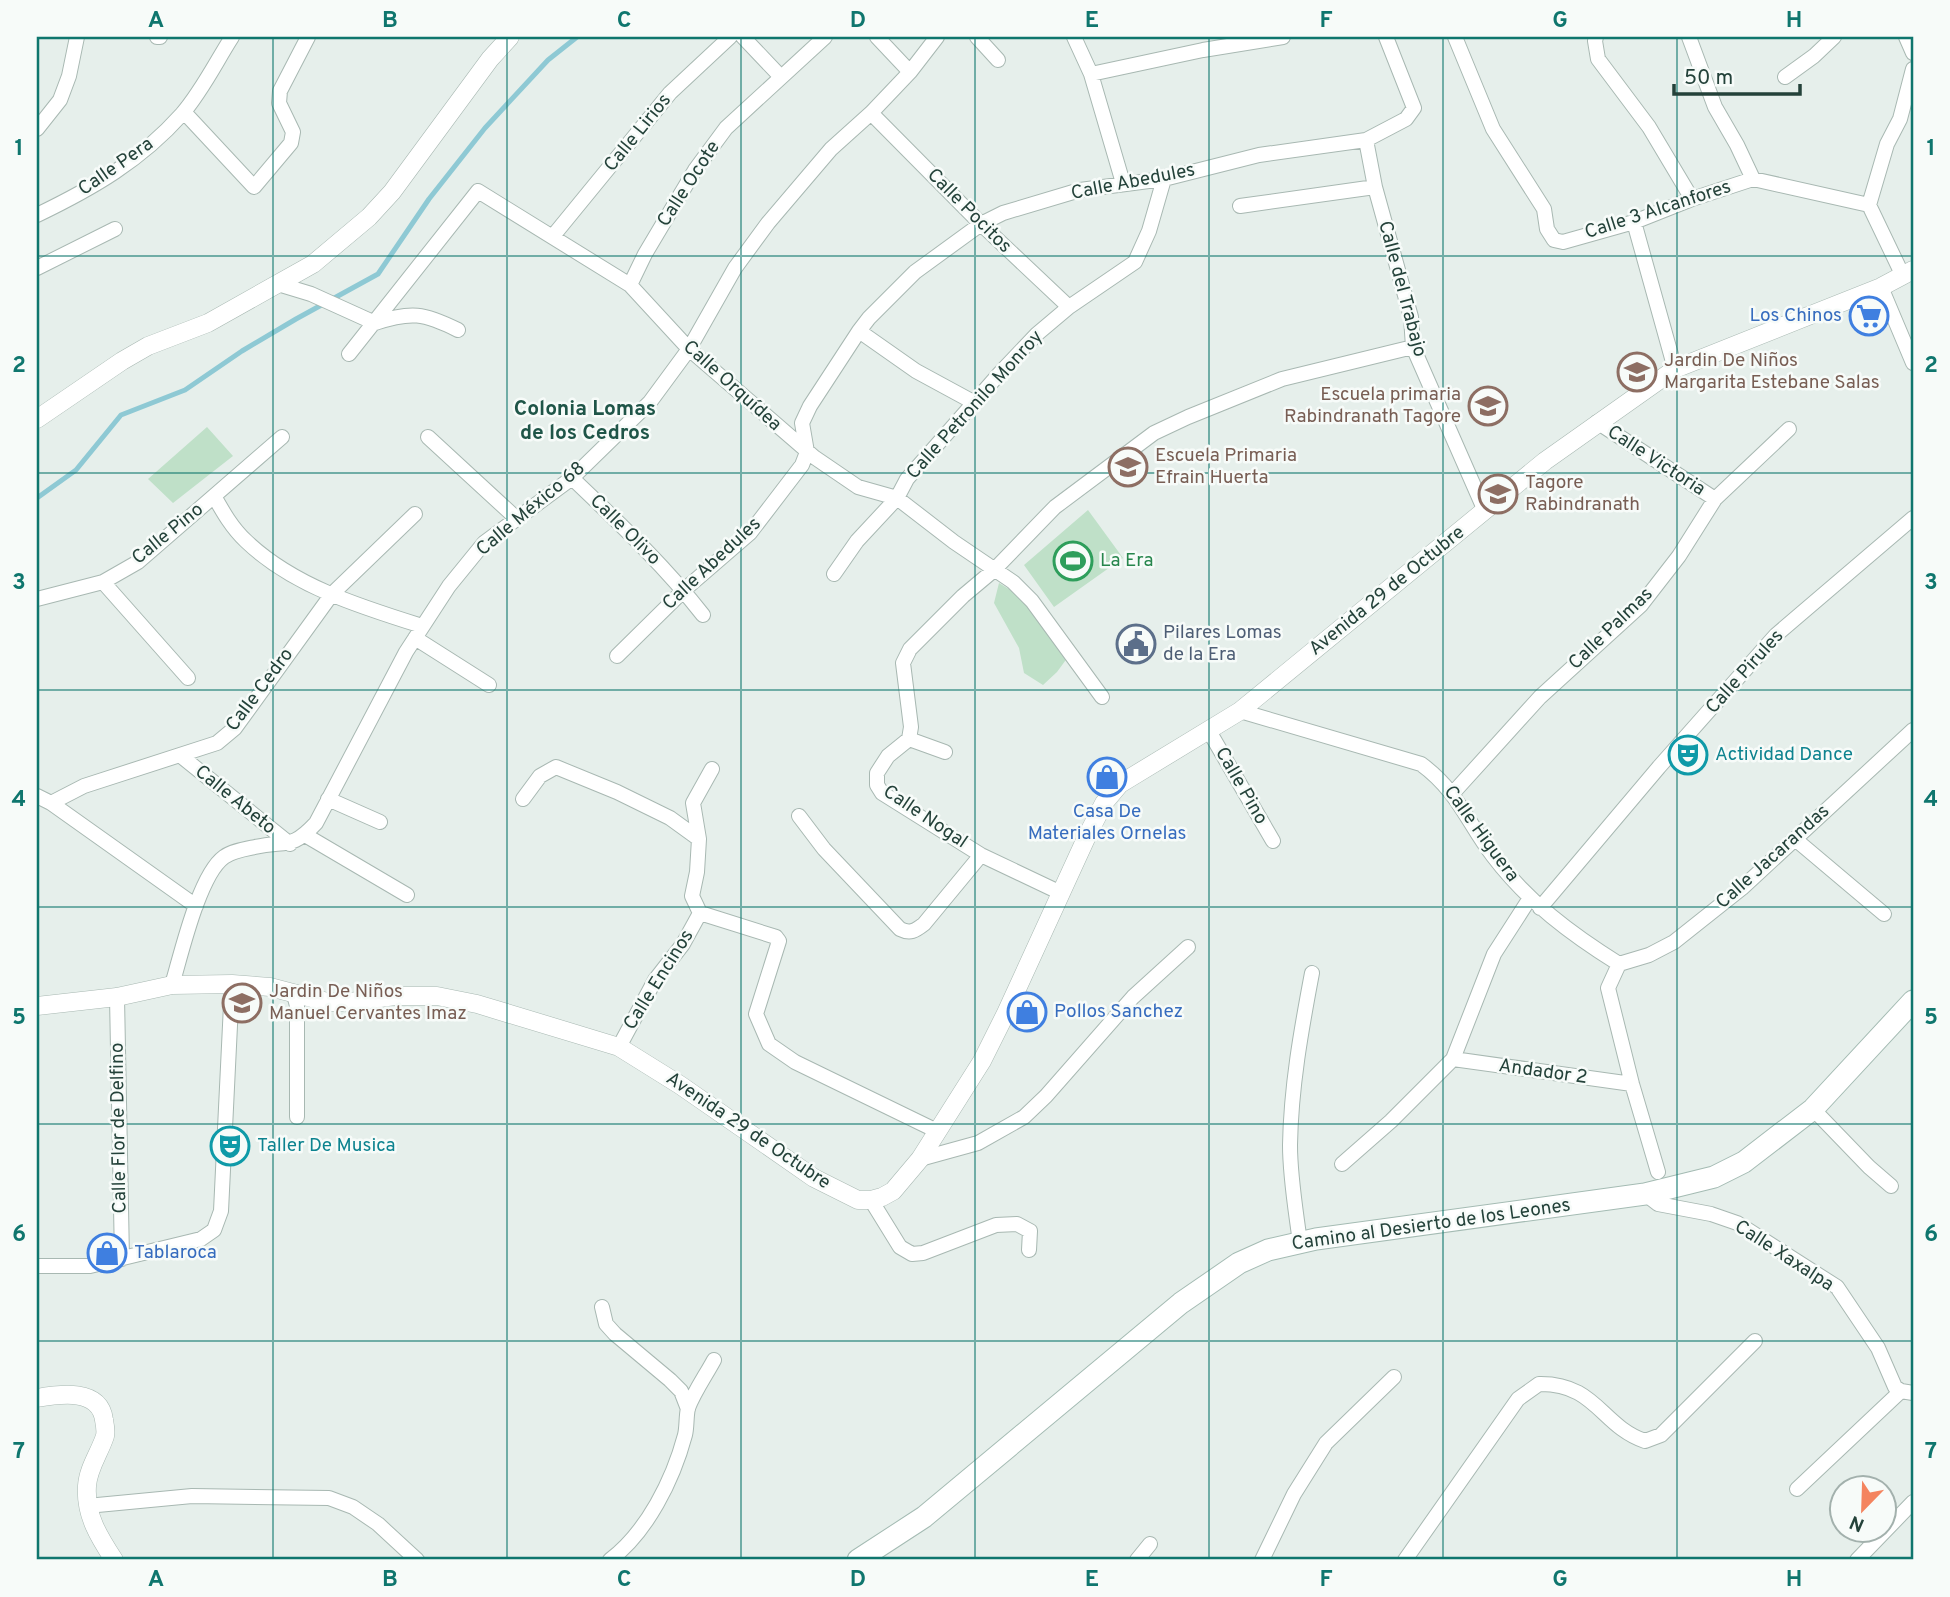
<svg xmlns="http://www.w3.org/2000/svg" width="1950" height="1597" viewBox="0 0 1950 1597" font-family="Overpass,sans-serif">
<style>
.green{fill:#bfe0c8}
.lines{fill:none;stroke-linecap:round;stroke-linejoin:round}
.stream{stroke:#8ec9d4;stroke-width:5}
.minor-casing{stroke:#a8b8b2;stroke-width:16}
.tertiary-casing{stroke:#a8b8b2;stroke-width:19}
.secondary-casing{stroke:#a4bbb3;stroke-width:23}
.minor{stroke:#fff;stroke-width:14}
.tertiary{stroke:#fff;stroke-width:18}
.secondary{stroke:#fff;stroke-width:21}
.grid{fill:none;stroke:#0f766e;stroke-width:2;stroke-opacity:0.55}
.labels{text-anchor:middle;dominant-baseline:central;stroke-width:5;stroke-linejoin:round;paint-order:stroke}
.street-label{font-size:19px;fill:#24423a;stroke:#f7fbf9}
.shop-label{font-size:19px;fill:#366cbe;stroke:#f7fbf9;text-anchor:start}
.education-label{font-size:19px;fill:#785e54;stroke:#f7fbf9;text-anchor:start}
.leisure-label{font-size:19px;fill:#27864d;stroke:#f7fbf9;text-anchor:start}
.service-label{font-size:19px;fill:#4e5e75;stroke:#f7fbf9;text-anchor:start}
.culture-label{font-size:19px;fill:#0d838f;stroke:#f7fbf9;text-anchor:start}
.neighbourhood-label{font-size:21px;font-weight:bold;fill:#1f5548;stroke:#f7fbf9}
.neatline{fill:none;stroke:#0f766e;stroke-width:2.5}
.grid-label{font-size:23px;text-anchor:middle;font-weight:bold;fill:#0f766e}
</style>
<rect width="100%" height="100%" fill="#e6efeb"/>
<path class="green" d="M207,427L233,456L173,503L148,479Z
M1088,510L1123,558L1054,607L1024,565Z
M999,583L1025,599L1068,657L1057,672L1043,685L1024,673L1019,648L994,603Z"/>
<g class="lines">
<path class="stream" d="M37,498L76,470L121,415L185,390L242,351L296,319L378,274L429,199L485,128L548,60L577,37"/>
<defs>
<path id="minor" d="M157,37H160
M743,37L781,77
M877,37L910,72
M977,37L998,60
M1074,37L1091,74L1123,183
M1455,37L1493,129L1544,209L1547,229L1554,240L1563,242L1634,222L1692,199L1753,179L1869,205
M1596,37L1595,41L1598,59L1649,127L1692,199
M1689,37L1715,107L1737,145L1753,179
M1906,37L1913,53
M1091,74L1203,50L1283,37
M1785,77L1814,56L1834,37
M184,112L254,187L291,143L293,132L279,103L280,91L308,37
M871,113L981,224L1069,307
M37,129L60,100L69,76L77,37
M1366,140L1375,187L1411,317L1413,347L1485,511
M1240,206L1375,187
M37,215C93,188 140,161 182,114C202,91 216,62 232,37
M1634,222L1675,369
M553,236L670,93L730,37
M37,268L115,229
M1903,276L1869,205L1887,144L1900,119L1913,69
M278,284L311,294L375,323C411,311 424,313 458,330
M630,285L645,254L695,170L726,128L825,37
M1881,287L1913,363
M859,331L916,371L975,403
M349,354L478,191L630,285L689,349L814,457L858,487L897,498L954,542L1013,582L1032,601L1102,697
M1597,422L1715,499
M428,437L516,518
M572,478C618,522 664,565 703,615
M214,496C223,512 232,528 246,541C293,586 361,607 422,626
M834,574L857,541L897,498L907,479L999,374L1037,334L1069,307L1135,262L1149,231L1164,179
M103,582L188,678
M37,599L103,582L138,562L282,437
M415,638L489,685
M617,656L684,590L750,533L802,465L807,452L802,423L810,406L859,331L869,318L915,272L981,224L1003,213L1080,190L1164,179L1259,155L1366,140L1406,119L1414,108L1386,37
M1240,711L1421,764C1458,791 1467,822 1493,856C1528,902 1571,934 1619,964
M1209,731L1273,841
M909,739L945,752
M181,756L290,844
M1453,793L1540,697L1641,605L1679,556L1715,499L1789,429
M37,796L51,803L196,906
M328,799L380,822
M523,799L540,776L556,767L617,792L670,818L699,839L697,872L692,896L700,913
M51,803L84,786L217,743L235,728L332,594L415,514
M799,816L824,849L900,929C910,934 915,931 924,924L981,855
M305,835L407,895
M699,839L693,803L712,769
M1795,839L1884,914
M1061,893L981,855L882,793L877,785V773L888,756L909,739L911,727L903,663L910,649L963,596L994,570L1055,507L1154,433L1188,417L1282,379L1413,347
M1540,908L1659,767L1776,635L1913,518
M700,913L776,937L779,941L756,1014L769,1044L795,1062L937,1131
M1619,964L1649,955L1674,942L1742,888L1913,730
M1619,964L1608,988L1632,1084L1658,1172
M172,985C181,955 199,875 224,857C232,851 245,849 255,847C287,840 291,850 316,823L406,652L449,586L484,543L572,478L650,402L689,349L735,268L768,223L831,149L871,113L910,72L937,37
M294,994L297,1006V1117
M117,997L122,1259
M619,1047L655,980L683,944L700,913
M1453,1059L1632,1084
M1813,1109L1869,1167L1891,1186
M920,1159L978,1143L1024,1117L1046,1096L1133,997L1188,947
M1342,1164L1391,1121L1453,1059L1494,954L1530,898
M1645,1194L1658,1204L1711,1214L1737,1223L1837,1287L1878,1348L1895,1387L1901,1391L1913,1393
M871,1200L900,1247L912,1254L923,1253L996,1225L1017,1224L1030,1231L1029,1250
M1300,1243C1296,1211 1290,1178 1290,1145C1291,1087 1301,1031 1312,973
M37,1266H90L201,1239L214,1230L221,1211L232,984
M602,1307L606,1324L615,1334L670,1380L681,1391L688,1409
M1797,1489L1901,1391
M87,1506L192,1496L329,1498L353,1507L378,1524L417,1560
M610,1560C647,1532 673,1480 685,1435C687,1427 686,1417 688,1408C694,1392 706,1375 714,1360
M1137,1560L1150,1544
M1262,1560L1294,1494L1326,1443L1394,1377
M1405,1560L1518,1399L1539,1384C1596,1383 1601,1426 1645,1441L1661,1435L1755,1341
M1857,1560L1913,1502"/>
<path id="tertiary" d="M37,419L122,361L148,346L208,323L313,264L369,217L392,192L490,59L510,37
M37,1006L117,997L172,985L232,984L270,987L327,1002H350L395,996H437L477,1004L619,1047L680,1085L814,1178L858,1200H871L882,1197L893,1191L920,1159L982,1061L1006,1013L1088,834L1104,803L1120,784L1240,711L1545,461L1675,369L1881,287L1913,270
M37,1398C60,1394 100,1388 104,1420C105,1425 106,1431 105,1436C100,1452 88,1468 87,1486C85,1515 99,1537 114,1560"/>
<path id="secondary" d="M858,1560L924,1517L1181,1303L1239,1263L1268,1250L1316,1239L1645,1194L1714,1177L1744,1162L1813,1109L1913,1001"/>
</defs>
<use href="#minor" class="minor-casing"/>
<use href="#tertiary" class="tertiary-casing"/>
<use href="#secondary" class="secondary-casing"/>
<use href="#minor" class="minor"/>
<use href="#tertiary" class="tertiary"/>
<use href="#secondary" class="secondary"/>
</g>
<path class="grid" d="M273,37V1560M507,37V1560M741,37V1560M975,37V1560M1209,37V1560M1443,37V1560M1677,37V1560M37,256H1913M37,473H1913M37,690H1913M37,907H1913M37,1124H1913M37,1341H1913"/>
<defs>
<symbol id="supermarket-ring" viewBox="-11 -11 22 22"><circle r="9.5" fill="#f7fbf9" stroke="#3f7fe0" stroke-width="1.5"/><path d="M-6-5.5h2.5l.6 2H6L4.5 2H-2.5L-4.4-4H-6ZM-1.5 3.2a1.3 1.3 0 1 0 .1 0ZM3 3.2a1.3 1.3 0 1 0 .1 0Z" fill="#3f7fe0"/></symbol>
<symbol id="school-ring" viewBox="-11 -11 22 22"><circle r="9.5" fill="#f7fbf9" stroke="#8d6e63" stroke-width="1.5"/><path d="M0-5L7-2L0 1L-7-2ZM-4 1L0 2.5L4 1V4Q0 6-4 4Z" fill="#8d6e63"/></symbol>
<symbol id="stadium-ring" viewBox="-11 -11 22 22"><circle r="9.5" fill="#f7fbf9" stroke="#2e9e5b" stroke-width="1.5"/><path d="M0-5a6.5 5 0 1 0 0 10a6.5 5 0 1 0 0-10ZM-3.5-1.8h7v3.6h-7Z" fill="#2e9e5b"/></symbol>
<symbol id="civic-ring" viewBox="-11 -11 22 22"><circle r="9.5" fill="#f7fbf9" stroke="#5c6f8a" stroke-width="1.5"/><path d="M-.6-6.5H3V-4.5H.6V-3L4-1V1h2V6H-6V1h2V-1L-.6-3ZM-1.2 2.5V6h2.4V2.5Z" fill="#5c6f8a"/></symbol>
<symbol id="theatre-ring" viewBox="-11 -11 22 22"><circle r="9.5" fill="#f7fbf9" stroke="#0f9aa8" stroke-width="1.5"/><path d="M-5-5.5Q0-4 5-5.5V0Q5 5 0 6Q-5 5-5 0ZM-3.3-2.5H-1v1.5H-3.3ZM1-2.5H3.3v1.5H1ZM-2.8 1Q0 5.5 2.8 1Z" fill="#0f9aa8"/></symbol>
<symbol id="shop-ring" viewBox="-11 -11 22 22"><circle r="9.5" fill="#f7fbf9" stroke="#3f7fe0" stroke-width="1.5"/><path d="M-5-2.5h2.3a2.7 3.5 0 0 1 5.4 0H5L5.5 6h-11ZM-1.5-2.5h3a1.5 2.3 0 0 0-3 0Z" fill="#3f7fe0"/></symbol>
</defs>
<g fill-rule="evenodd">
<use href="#supermarket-ring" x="1847" y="294" width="44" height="44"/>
<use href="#school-ring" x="1615" y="350" width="44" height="44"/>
<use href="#school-ring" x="1466" y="384" width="44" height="44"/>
<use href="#school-ring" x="1106" y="445" width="44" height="44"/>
<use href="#school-ring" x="1476" y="472" width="44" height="44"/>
<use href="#stadium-ring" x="1051" y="539" width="44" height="44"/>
<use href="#civic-ring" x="1114" y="622" width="44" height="44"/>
<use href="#theatre-ring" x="1666" y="733" width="44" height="44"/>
<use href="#shop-ring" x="1085" y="755" width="44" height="44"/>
<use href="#school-ring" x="220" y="981" width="44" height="44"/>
<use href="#shop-ring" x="1005" y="990" width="44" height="44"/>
<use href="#theatre-ring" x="208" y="1124" width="44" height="44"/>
<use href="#shop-ring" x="85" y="1231" width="44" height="44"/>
</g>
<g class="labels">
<g class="street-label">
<text transform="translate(638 133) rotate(-51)">Calle Lirios</text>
<text transform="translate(116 167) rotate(-35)">Calle Pera</text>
<text transform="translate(1133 182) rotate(-11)">Calle Abedules</text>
<text transform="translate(689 184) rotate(-57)">Calle Ocote</text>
<text transform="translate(1658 210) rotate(-18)">Calle 3 Alcanfores</text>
<text transform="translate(969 211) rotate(45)">Calle Pocitos</text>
<text transform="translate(1402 289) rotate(75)">Calle del Trabajo</text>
<text transform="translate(732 386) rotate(42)">Calle Orquídea</text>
<text transform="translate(975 405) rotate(-48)">Calle Petronilo Monroy</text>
<text transform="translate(1656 461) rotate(33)">Calle Victoria</text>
<text transform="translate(531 509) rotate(-40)">Calle México 68</text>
<text transform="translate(625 530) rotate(45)">Calle Olivo</text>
<text transform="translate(168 534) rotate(-39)">Calle Pino</text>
<text transform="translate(712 564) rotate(-43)">Calle Abedules</text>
<text transform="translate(1387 591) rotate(-39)">Avenida 29 de Octubre</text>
<text transform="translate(1611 629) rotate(-44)">Calle Palmas</text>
<text transform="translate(1745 672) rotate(-48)">Calle Pirules</text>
<text transform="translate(260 690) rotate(-53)">Calle Cedro</text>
<text transform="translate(1241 786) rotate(60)">Calle Pino</text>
<text transform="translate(235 800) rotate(39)">Calle Abeto</text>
<text transform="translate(925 817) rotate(34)">Calle Nogal</text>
<text transform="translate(1481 834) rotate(54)">Calle Higuera</text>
<text transform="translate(1773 857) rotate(-42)">Calle Jacarandas</text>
<text transform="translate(659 980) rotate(-58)">Calle Encinos</text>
<text transform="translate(1543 1072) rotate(8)">Andador 2</text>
<text transform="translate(119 1128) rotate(-91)">Calle Flor de Delfino</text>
<text transform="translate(748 1131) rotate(34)">Avenida 29 de Octubre</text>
<text transform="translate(1431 1225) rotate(-8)">Camino al Desierto de los Leones</text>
<text transform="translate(1784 1256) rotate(33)">Calle Xaxalpa</text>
</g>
<g class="shop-label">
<text x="1842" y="316" text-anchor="end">Los Chinos</text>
<text x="1107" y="812" text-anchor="middle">Casa De<tspan x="1107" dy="22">Materiales Ornelas</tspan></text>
<text x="1054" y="1012">Pollos Sanchez</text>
<text x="134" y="1253">Tablaroca</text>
</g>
<g class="education-label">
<text x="1664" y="361">Jardin De Niños<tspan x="1664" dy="22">Margarita Estebane Salas</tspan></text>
<text x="1461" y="395" text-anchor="end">Escuela primaria<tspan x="1461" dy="22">Rabindranath Tagore</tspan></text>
<text x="1155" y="456">Escuela Primaria<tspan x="1155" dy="22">Efrain Huerta</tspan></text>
<text x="1525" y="483">Tagore<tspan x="1525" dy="22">Rabindranath</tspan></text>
<text x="269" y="992">Jardin De Niños<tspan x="269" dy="22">Manuel Cervantes Imaz</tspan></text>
</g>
<g class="leisure-label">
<text x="1100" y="561">La Era</text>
</g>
<g class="service-label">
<text x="1163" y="633">Pilares Lomas<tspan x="1163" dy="22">de la Era</tspan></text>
</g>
<g class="culture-label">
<text x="1715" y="755">Actividad Dance</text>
<text x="257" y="1146">Taller De Musica</text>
</g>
<g class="neighbourhood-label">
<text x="585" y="409">Colonia Lomas<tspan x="585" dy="24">de los Cedros</tspan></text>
</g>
</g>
<rect width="1950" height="1597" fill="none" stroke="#f7fbf9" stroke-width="77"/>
<g transform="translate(1863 1509) rotate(203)"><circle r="33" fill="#f7fbf9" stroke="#a3b1ad" stroke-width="2"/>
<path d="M0-5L12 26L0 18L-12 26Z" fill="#f4845f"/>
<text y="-10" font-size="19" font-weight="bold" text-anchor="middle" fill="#24423a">N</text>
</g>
<path d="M1674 84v10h126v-10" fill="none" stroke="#24423a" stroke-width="3.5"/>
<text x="1684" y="84" font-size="21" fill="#24423a" stroke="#f7fbf9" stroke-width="5" paint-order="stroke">50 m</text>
<rect x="38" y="38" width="1874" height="1520" class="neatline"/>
<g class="grid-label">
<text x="156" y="27">A</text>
<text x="390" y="27">B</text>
<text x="624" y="27">C</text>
<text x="858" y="27">D</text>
<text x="1092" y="27">E</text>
<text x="1326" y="27">F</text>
<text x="1560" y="27">G</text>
<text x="1794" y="27">H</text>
<text x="19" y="155">1</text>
<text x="1931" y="155">1</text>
<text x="19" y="372">2</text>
<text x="1931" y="372">2</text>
<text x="19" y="589">3</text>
<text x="1931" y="589">3</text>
<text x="19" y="806">4</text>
<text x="1931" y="806">4</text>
<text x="19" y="1024">5</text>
<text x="1931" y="1024">5</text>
<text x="19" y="1241">6</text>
<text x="1931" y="1241">6</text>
<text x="19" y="1458">7</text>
<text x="1931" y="1458">7</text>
<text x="156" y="1586">A</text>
<text x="390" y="1586">B</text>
<text x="624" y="1586">C</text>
<text x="858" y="1586">D</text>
<text x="1092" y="1586">E</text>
<text x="1326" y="1586">F</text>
<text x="1560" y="1586">G</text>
<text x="1794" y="1586">H</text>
</g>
</svg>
